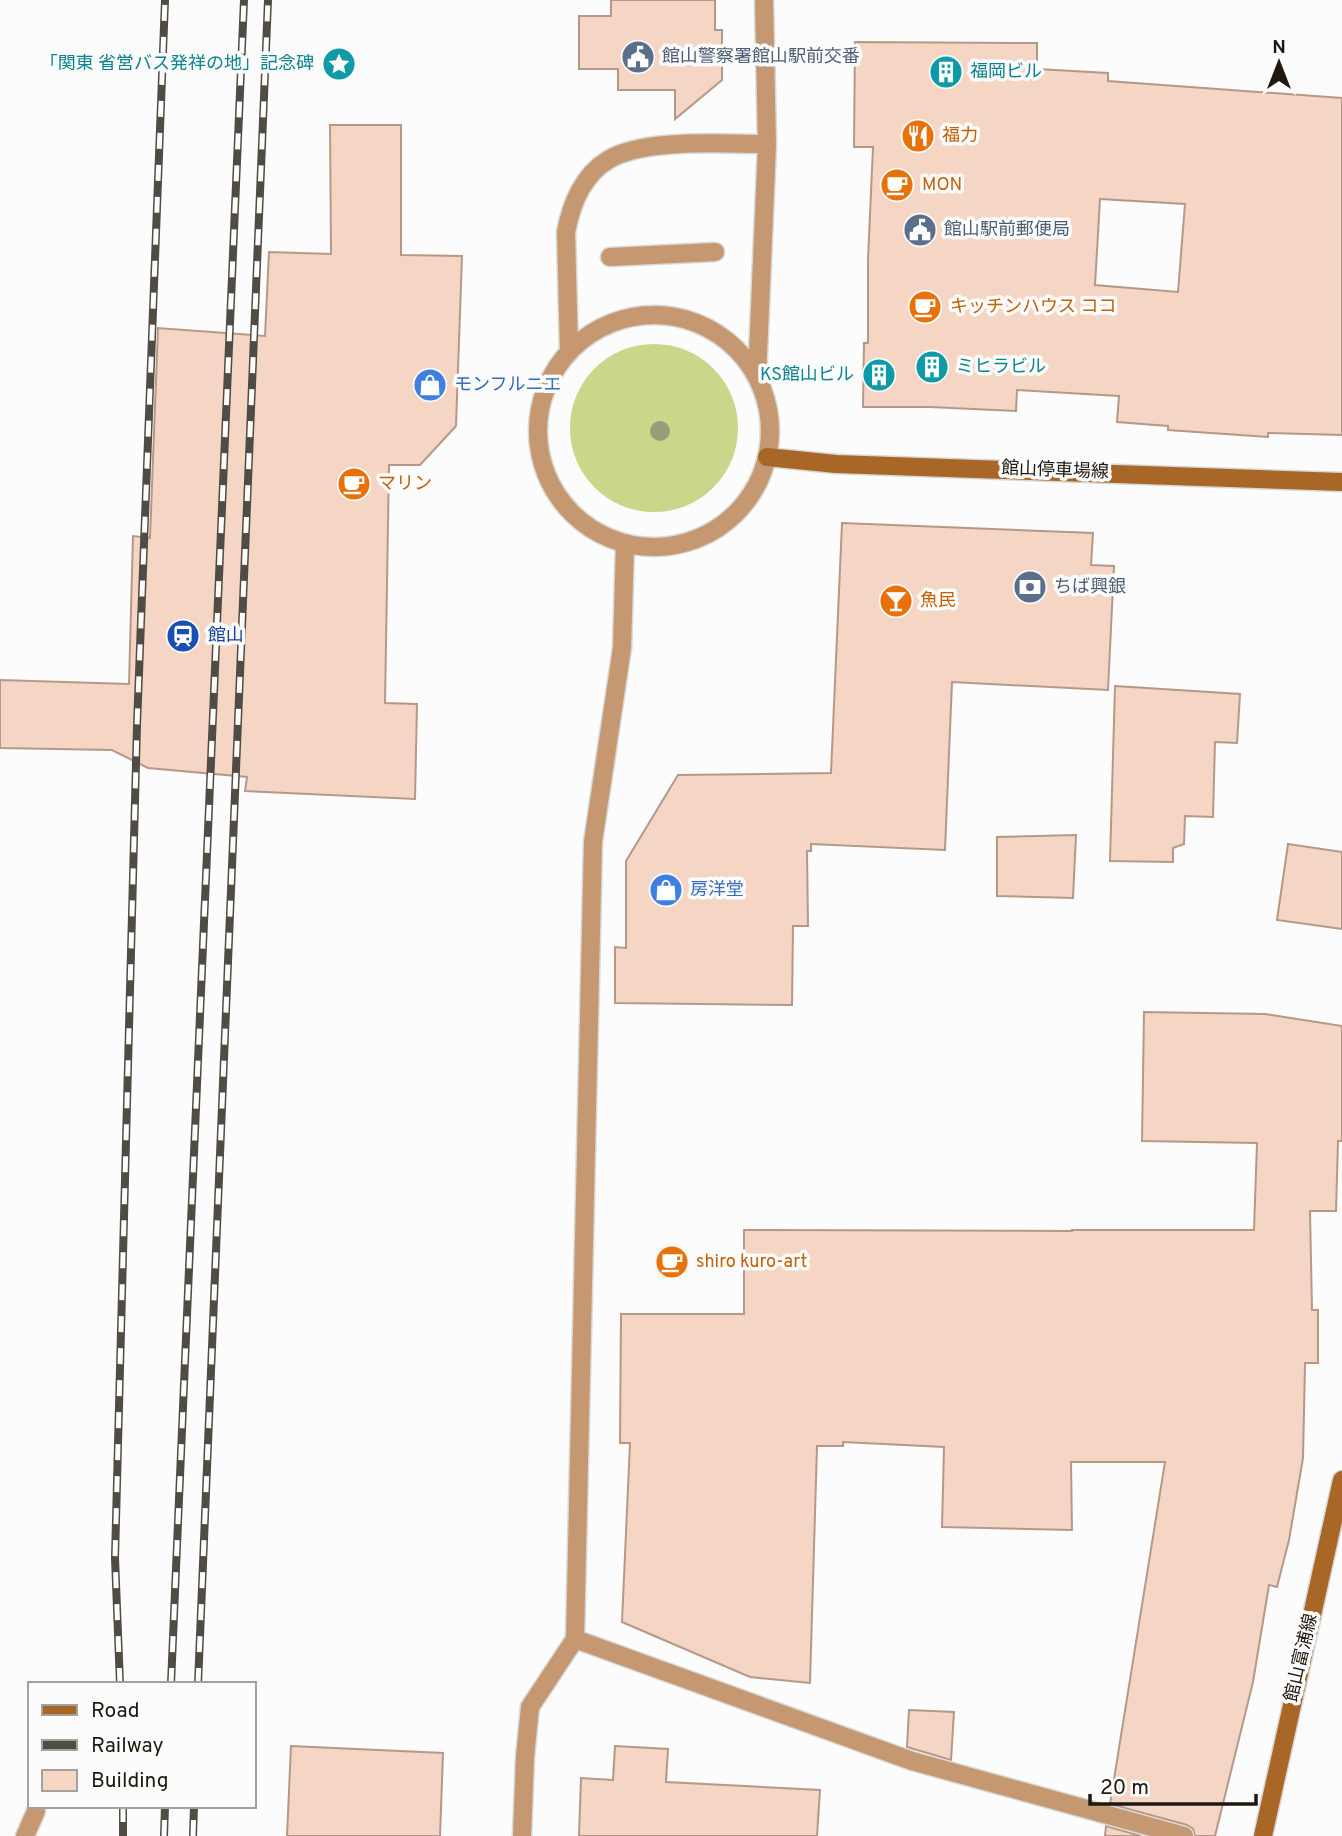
<svg xmlns="http://www.w3.org/2000/svg" width="1342" height="1836" viewBox="0 0 1342 1836" font-family="Overpass,'Noto Sans JP',sans-serif">
<style>
.green{fill:#c9d78a}
.building{fill:#f5d5c4;stroke:#b69888;stroke-width:2;fill-rule:evenodd}
.lines{fill:none;stroke-linecap:round;stroke-linejoin:round}
.street-casing{stroke:#d8d8d5;stroke-width:21}
.secondary-casing{stroke:#d8d8d5;stroke-width:21}
.street{stroke:#c69872;stroke-width:18}
.secondary{stroke:#a86627;stroke-width:18}
.rail-casing{stroke:#504b43;stroke-width:8}
.rail{stroke:#fbfcfb;stroke-width:5;stroke-dasharray:16;stroke-linecap:butt}
.tree{fill:#979c7a}
.labels{text-anchor:middle;dominant-baseline:central;stroke-width:7;stroke-linejoin:round;paint-order:stroke}
.service-label{font-size:18px;fill:#4e5e75;stroke:#fbfcfb;text-anchor:start}
.culture-label{font-size:18px;fill:#0d838f;stroke:#fbfcfb;text-anchor:end}
.food-label{font-size:18px;fill:#c56008;stroke:#fbfcfb;text-anchor:start}
.shop-label{font-size:18px;fill:#366cbe;stroke:#fbfcfb;text-anchor:start}
.street-label{font-size:18px;fill:#1f180e;stroke:#fbfcfb}
.transit-label{font-size:18px;fill:#164399;stroke:#fbfcfb;text-anchor:start}
</style>
<rect width="100%" height="100%" fill="#fbfcfb"/>
<path class="green" d="M570 428a84 84 0 1 1 168 0a84 84 0 1 1-168 0Z"/>
<path class="building" d="M611,0H715V30H722V80L675,119V90H618V69H579V16H611Z
M855,42L1037,43V69L1108,73V81L1342,98V435L1268,433V437L1168,430V426L1117,422L1119,396L1017,390L1016,411L930,407H863L864,343H868V260L873,147H854ZM1100,199L1185,204L1178,292L1095,285Z
M330,125H401V255L462,256L456,426L420,465H389L385,703L417,704L415,799L245,791L247,777L148,768L112,750L0,748V680L129,684L133,536L150,538L158,328L265,336L269,252L331,254Z
M842,523L1093,533L1091,565L1114,566L1108,690L952,682L945,850L811,844V851H807L808,926H793L792,1005L615,1003V947L626,948V861L678,775L831,773Z
M1115,686L1240,694L1237,743L1215,742L1213,817L1185,816L1184,844L1173,848V862L1110,861Z
M1076,835L1073,898L997,896V837Z
M1288,844L1342,852V929L1277,920Z
M1144,1012L1265,1014L1342,1026V1141H1338L1336,1211H1310L1312,1310H1318V1363H1305L1303,1458L1289,1540L1277,1587L1269,1585L1253,1682L1215,1836H1195L1193,1829L1187,1825L1110,1804L1165,1462H1071L1072,1530L942,1527L944,1447L843,1442V1446H817L810,1683L750,1677L622,1622L630,1443H620L621,1314H744V1230L1072,1231V1230H1254L1257,1143L1142,1141Z
M909,1710L954,1712L951,1760L907,1747Z
M291,1746L443,1753L440,1836H287Z
M615,1746L668,1749L666,1782L820,1790L817,1836H579L581,1778L613,1780Z
M1106,1826L1141,1836H1105Z"/>
<g class="lines">
<defs>
<path id="street" d="M610,257L715,252
M538 431a116 116 0 1 1 232 0a116 116 0 1 1-232 0Z
M569,351L566,232C571,205 583,175 608,160C644,138 725,144 767,144
M757,378L767,144L764,0
M575,1639L912,1761L1184,1836
M25,1836L36,1811
M522,1836L525,1757L530,1707L575,1639L593,842L622,648L625,544"/>
<path id="secondary" d="M767,457L836,464L1342,482
M1263,1836L1342,1480"/>
</defs>
<use href="#street" class="street-casing"/>
<use href="#secondary" class="secondary-casing"/>
<use href="#street" class="street"/>
<use href="#secondary" class="secondary"/>
<defs>
<path id="rail" d="M120,1684L115,1558L137,725L165,0
M171,1684L244,0
M198,1684L268,0
M123,1806V1836
M164,1836L165,1806
M193,1836L194,1806"/>
</defs>
<use href="#rail" class="rail-casing"/>
<use href="#rail" class="rail"/>
</g>
<circle class="tree" cx="660" cy="431" r="10"/>
<defs>
<symbol id="civic-disc" viewBox="-11 -11 22 22"><circle r="9.5" fill="#5c6f8a" stroke="#fbfcfb"/><path d="M-.6-6.5H3V-4.5H.6V-3L4-1V1h2V6H-6V1h2V-1L-.6-3ZM-1.2 2.5V6h2.4V2.5Z" fill="#fff"/></symbol>
<symbol id="sight-disc" viewBox="-11 -11 22 22"><circle r="9.5" fill="#0f9aa8" stroke="#fbfcfb"/><path d="M0-6L1.8-2.2L6-1.7L2.9 1.2L3.7 5.4L0 3.3L-3.7 5.4L-2.9 1.2L-6-1.7L-1.8-2.2Z" fill="#fff"/></symbol>
<symbol id="building-disc" viewBox="-11 -11 22 22"><circle r="9.5" fill="#0f9aa8" stroke="#fbfcfb"/><path d="M-4-6H4V6H1V3H-1V6H-4ZM-2.5-4.3h1.7v1.8h-1.7ZM.8-4.3h1.7v1.8H.8ZM-2.5-1h1.7V.8h-1.7ZM.8-1h1.7V.8H.8Z" fill="#fff"/></symbol>
<symbol id="restaurant-disc" viewBox="-11 -11 22 22"><circle r="9.5" fill="#e8710a" stroke="#fbfcfb"/><path d="M-5-6h1v4h1v-4h1v4h1v-4h1v5L-1.5 .5V6h-2V.5L-5-1ZM5-6V6H3V1.5H1.5Q1.5-4 5-6Z" fill="#fff"/></symbol>
<symbol id="cafe-disc" viewBox="-11 -11 22 22"><circle r="9.5" fill="#e8710a" stroke="#fbfcfb"/><path d="M-5.5-4.5H6V0H3Q3 3.5 0 3.5H-2.5Q-5.5 3.5-5.5 0ZM3-3.2v2h1.7v-2ZM-6 4.5H4V6H-6Z" fill="#fff"/></symbol>
<symbol id="shop-disc" viewBox="-11 -11 22 22"><circle r="9.5" fill="#3f7fe0" stroke="#fbfcfb"/><path d="M-5-2.5h2.3a2.7 3.5 0 0 1 5.4 0H5L5.5 6h-11ZM-1.5-2.5h3a1.5 2.3 0 0 0-3 0Z" fill="#fff"/></symbol>
<symbol id="bank-disc" viewBox="-11 -11 22 22"><circle r="9.5" fill="#5c6f8a" stroke="#fbfcfb"/><path d="M-6-4H6V4H-6ZM0-2.3a2.3 2.3 0 1 0 0 4.6a2.3 2.3 0 1 0 0-4.6Z" fill="#fff"/></symbol>
<symbol id="bar-disc" viewBox="-11 -11 22 22"><circle r="9.5" fill="#e8710a" stroke="#fbfcfb"/><path d="M-6-5H6L.8 .8V4.5H3.5V6h-7V4.5H-.8V.8Z" fill="#fff"/></symbol>
<symbol id="station-disc" viewBox="-11 -11 22 22"><circle r="9.5" fill="#1a4fb4" stroke="#fbfcfb"/><path d="M-3-6H3Q5-6 5-4V2Q5 4 3 4L4.5 6H3L1.5 4h-3L-3 6H-4.5L-3 4Q-5 4-5 2V-4Q-5-6-3-6ZM-3.5-4v3h7v-3ZM-3.5 1v1.5H-2V1ZM2 1v1.5H3.5V1Z" fill="#fff"/></symbol>
</defs>
<g fill-rule="evenodd">
<use href="#civic-disc" x="619" y="38" width="38" height="38"/>
<use href="#sight-disc" x="320" y="45" width="38" height="38"/>
<use href="#building-disc" x="927" y="53" width="38" height="38"/>
<use href="#restaurant-disc" x="899" y="117" width="38" height="38"/>
<use href="#cafe-disc" x="878" y="166" width="38" height="38"/>
<use href="#civic-disc" x="901" y="211" width="38" height="38"/>
<use href="#cafe-disc" x="906" y="288" width="38" height="38"/>
<use href="#building-disc" x="913" y="348" width="38" height="38"/>
<use href="#building-disc" x="860" y="356" width="38" height="38"/>
<use href="#shop-disc" x="411" y="366" width="38" height="38"/>
<use href="#cafe-disc" x="335" y="465" width="38" height="38"/>
<use href="#bank-disc" x="1011" y="568" width="38" height="38"/>
<use href="#bar-disc" x="877" y="582" width="38" height="38"/>
<use href="#station-disc" x="164" y="617" width="38" height="38"/>
<use href="#shop-disc" x="647" y="871" width="38" height="38"/>
<use href="#cafe-disc" x="653" y="1243" width="38" height="38"/>
</g>
<g class="labels">
<g class="service-label">
<text x="662" y="57">館山警察署館山駅前交番</text>
<text x="944" y="230">館山駅前郵便局</text>
<text x="1054" y="587">ちば興銀</text>
</g>
<g class="culture-label">
<text x="314" y="64">「関東 省営バス発祥の地」記念碑</text>
<text x="970" y="72" text-anchor="start">福岡ビル</text>
<text x="956" y="367" text-anchor="start">ミヒラビル</text>
<text x="854" y="375">KS館山ビル</text>
</g>
<g class="food-label">
<text x="942" y="136">福力</text>
<text x="922" y="185">MON</text>
<text x="950" y="307">キッチンハウス ココ</text>
<text x="378" y="484">マリン</text>
<text x="920" y="601">魚民</text>
<text x="696" y="1262">shiro kuro-art</text>
</g>
<g class="shop-label">
<text x="454" y="385">モンフルニエ</text>
<text x="690" y="890">房洋堂</text>
</g>
<g class="street-label">
<text transform="translate(1055 471) rotate(2)">館山停車場線</text>
<text transform="translate(1302 1658) rotate(-77)">館山富浦線</text>
</g>
<g class="transit-label">
<text x="208" y="636">館山</text>
</g>
</g>
<rect x="28" y="1682" width="228" height="126" fill="#fbfcfb" stroke="#a3a19c" stroke-width="2"/>
<rect x="42" y="1705" width="35" height="10" fill="#a86627" stroke="#a3a19c" stroke-width="2"/>
<text x="91" y="1717" font-size="21" fill="#1f180e">Road</text>
<rect x="42" y="1740" width="35" height="10" fill="#504b43" stroke="#a3a19c" stroke-width="2"/>
<text x="91" y="1752" font-size="21" fill="#1f180e">Railway</text>
<rect x="42" y="1770" width="35" height="21" fill="#f5d5c4" stroke="#a3a19c" stroke-width="2"/>
<text x="91" y="1787" font-size="21" fill="#1f180e">Building</text>
<g transform="translate(1279 63)" stroke="#fbfcfb" stroke-width="5" paint-order="stroke">
<path d="M0-5L12 26L0 18L-12 26Z" fill="#1f180e"/>
<text y="-10" font-size="19" font-weight="bold" text-anchor="middle" fill="#1f180e">N</text>
</g>
<path d="M1090 1794v10h166v-10" fill="none" stroke="#1f180e" stroke-width="3.5"/>
<text x="1100" y="1794" font-size="21" fill="#1f180e" stroke="#fbfcfb" stroke-width="5" paint-order="stroke">20 m</text>
</svg>
